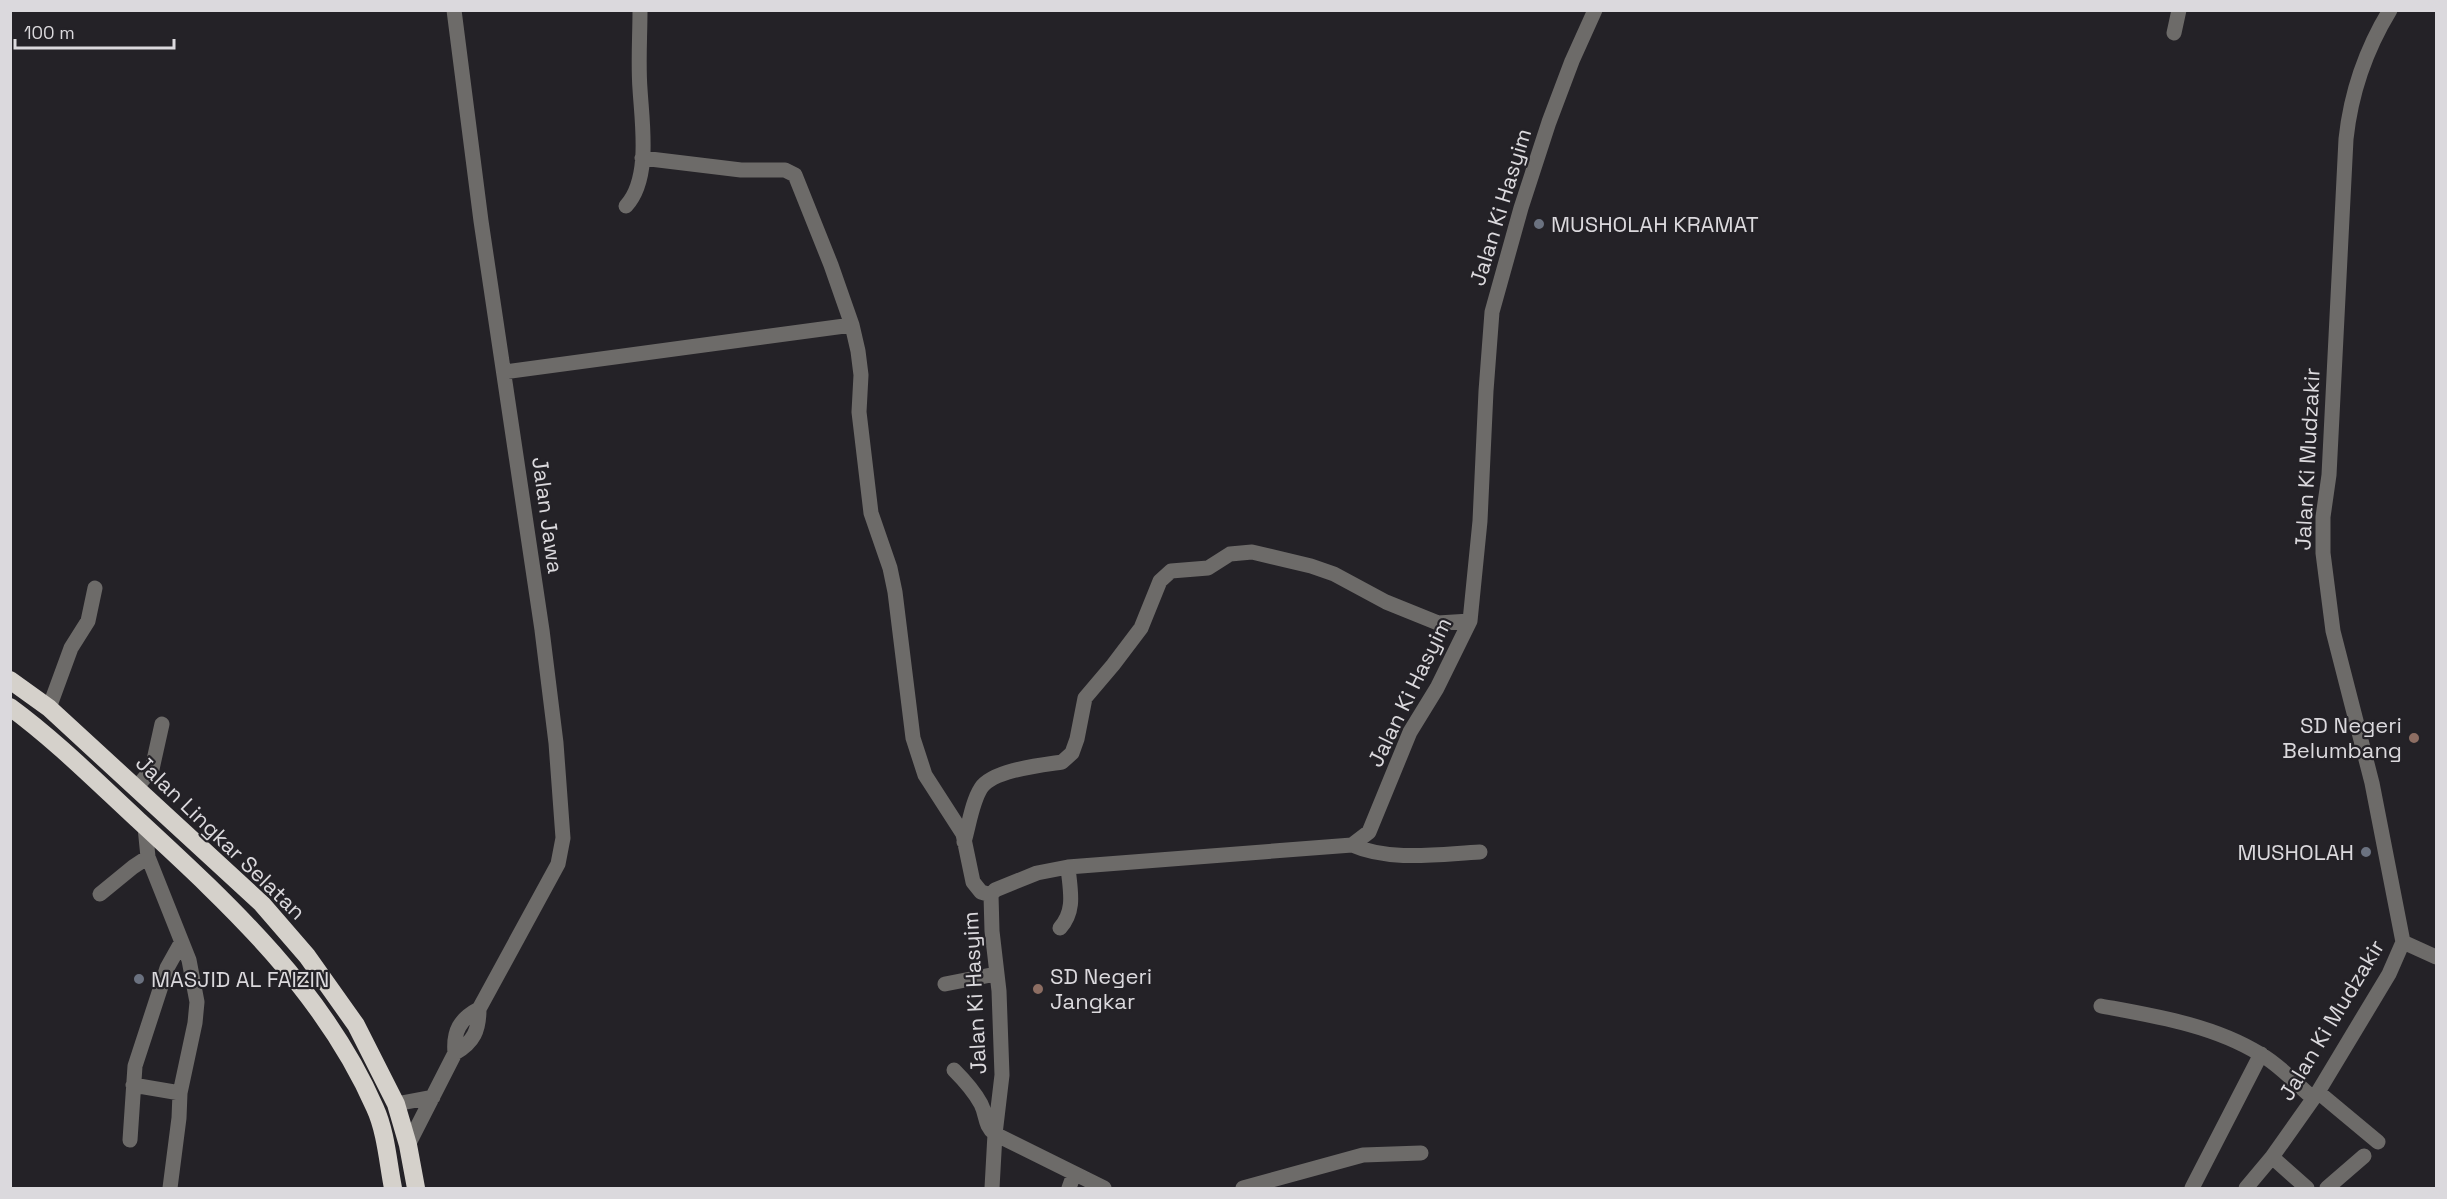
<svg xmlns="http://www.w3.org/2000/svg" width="2447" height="1199" viewBox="0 0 2447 1199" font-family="'Space Grotesk',sans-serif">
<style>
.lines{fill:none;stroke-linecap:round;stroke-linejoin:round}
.minor{stroke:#6d6b69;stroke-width:15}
.highway{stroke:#d5d1cb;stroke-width:18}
.worship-dot{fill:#6b7280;stroke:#242227;stroke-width:2}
.education-dot{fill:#8d6e63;stroke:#242227;stroke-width:2}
.labels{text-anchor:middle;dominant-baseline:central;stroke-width:4.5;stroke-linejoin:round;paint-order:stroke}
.street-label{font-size:22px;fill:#dbd9dd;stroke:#242227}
.poi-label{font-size:22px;fill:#dbd9dd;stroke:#242227;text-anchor:start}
</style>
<rect width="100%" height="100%" fill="#242227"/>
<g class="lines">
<path class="minor" d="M454,10L481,221L542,630L556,743L563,838L558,864L479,1009C479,1030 474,1042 455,1053
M2174,33L2179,10
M642,158L741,170H785L795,175L831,265L852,325L858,351L861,375L859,412L871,513L890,568L895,592L913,738L925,775L963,834L973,882L981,892L991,895
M626,206C651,179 642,123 640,89C638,63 640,37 640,10
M504,372L852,325
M49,708L71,648L88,621L95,588
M136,788L152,769L162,724
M145,827L148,857L189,960L197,1002L195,1023L180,1093L179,1118L170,1188
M964,842C969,825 972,802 981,788C993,770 1042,765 1062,762L1072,753L1077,739L1085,698L1113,665L1141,628L1160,581L1171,571L1208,568L1230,554L1252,552L1311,566L1334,574L1386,602L1438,623L1470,621
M1352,845C1390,862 1440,854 1480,852
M100,894L133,867L148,857
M1060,928C1076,910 1070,890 1068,867
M2403,942L2436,957
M945,984L996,974
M2101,1006C2155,1016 2213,1025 2260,1054C2280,1065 2296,1084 2313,1098
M954,1070C965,1081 974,1091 981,1104C987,1116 984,1125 995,1134L1104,1188
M133,1085L180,1093
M2318,1092L2378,1142
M396,1104L433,1097
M130,1140L135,1066L167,968L181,943
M408,1145L455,1053C453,1031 460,1019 479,1009
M2272,1157L2307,1188
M992,1188L995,1134L1002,1075L999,991L992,931L991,895L995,890L1037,873L1068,867L1352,845L1369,832L1410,732L1437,688L1470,621L1480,521L1486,391L1492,312L1521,208L1549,122L1572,61L1595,10
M1069,1188L1074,1174
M1243,1188L1363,1155L1421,1153
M2192,1188L2261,1054
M2246,1188L2272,1157L2318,1092L2389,974L2403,942L2372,783L2333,631L2323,553V517L2329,475L2346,139C2351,92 2365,51 2390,10
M2327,1188L2364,1156"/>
<path class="highway" d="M10,680L49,708L262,904L307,956L356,1025L396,1104L408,1145L416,1188
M10,707C55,740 96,781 137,819C229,904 324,991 375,1108C386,1132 388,1163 393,1188"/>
</g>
<g class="worship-dot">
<circle cx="1539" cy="224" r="6"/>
<circle cx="2366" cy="852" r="6"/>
<circle cx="139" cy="979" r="6"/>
</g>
<g class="education-dot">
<circle cx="2414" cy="738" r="6"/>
<circle cx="1038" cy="989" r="6"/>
</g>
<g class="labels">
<g class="street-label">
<text transform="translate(1500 207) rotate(-73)">Jalan Ki Hasyim</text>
<text transform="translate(2307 459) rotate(-87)">Jalan Ki Mudzakir</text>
<text transform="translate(548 515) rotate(82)">Jalan Jawa</text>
<text transform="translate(1409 692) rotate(-64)">Jalan Ki Hasyim</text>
<text transform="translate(221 837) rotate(44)">Jalan Lingkar Selatan</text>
<text transform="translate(974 993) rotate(-93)">Jalan Ki Hasyim</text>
<text transform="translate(2331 1020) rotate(-59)">Jalan Ki Mudzakir</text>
</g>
<g class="poi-label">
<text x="1551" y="224">MUSHOLAH KRAMAT</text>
<text x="2402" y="725" text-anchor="end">SD Negeri<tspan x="2402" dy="25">Belumbang</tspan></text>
<text x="2354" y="852" text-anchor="end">MUSHOLAH</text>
<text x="1050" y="976">SD Negeri<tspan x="1050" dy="25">Jangkar</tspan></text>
<text x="151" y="979">MASJID AL FAIZIN</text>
</g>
</g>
<rect width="2447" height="1199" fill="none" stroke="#dbd9dd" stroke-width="24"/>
<path d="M15 39v9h159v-9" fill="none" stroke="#dbd9dd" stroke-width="3"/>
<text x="24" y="39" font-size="18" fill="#dbd9dd" stroke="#242227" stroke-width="4.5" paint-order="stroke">100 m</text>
</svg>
